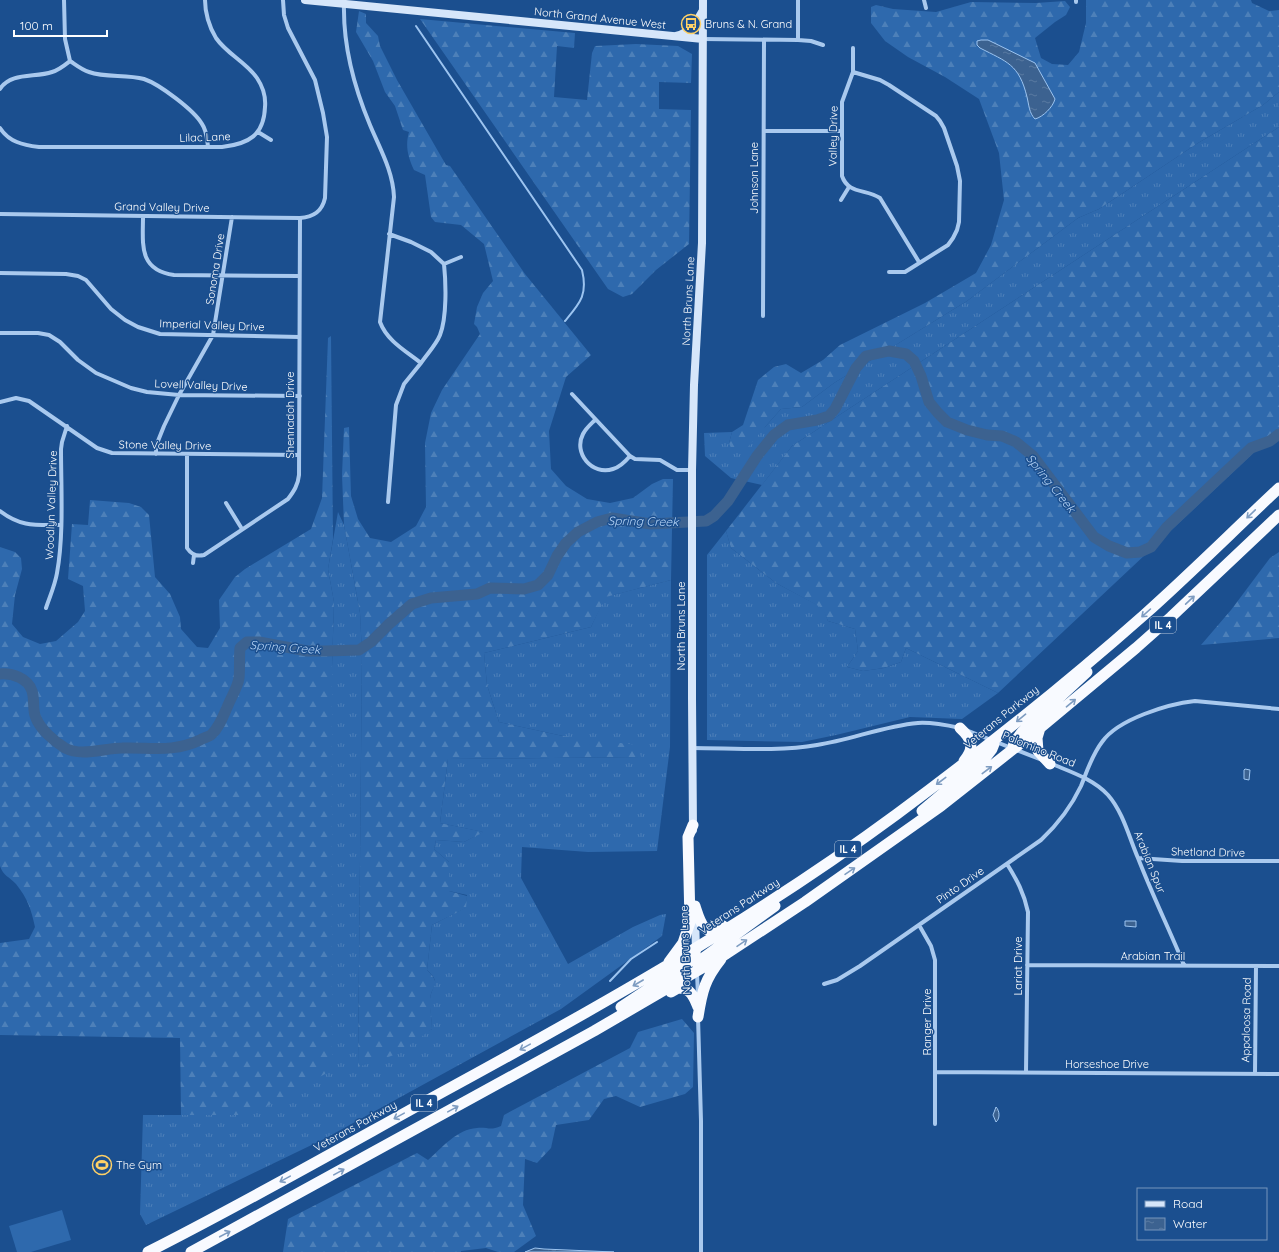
<svg xmlns="http://www.w3.org/2000/svg" width="1279" height="1252" viewBox="0 0 1279 1252" font-family="Quicksand,sans-serif">
<style>
.grass{fill:url(#grass-tufts)}
.forest{fill:url(#forest-firs)}
.park{fill:#2e69ad}
.water{fill:url(#water-ripples);stroke:#9cc4f0}
.lines{fill:none;stroke-linecap:round;stroke-linejoin:round}
.stream{stroke:#9cc4f0;stroke-width:2}
.river{stroke:#3c6290;stroke-width:11}
.minor{stroke:#a9c9ee;stroke-width:4}
.secondary{stroke:#d6e6fa;stroke-width:8}
.trunk{stroke:#f8faff;stroke-width:11}
.oneway{stroke:#7e9cc1}
.labels{text-anchor:middle;dominant-baseline:central;stroke-width:3;stroke-linejoin:round;paint-order:stroke}
.shield{fill:#1b4f8f;stroke:#bbcadd;stroke-width:1}
.shield-label{font-size:10px;font-weight:bold;fill:#fff}
.street-label{font-size:11px;fill:#fff;stroke:#1b4f8f}
.poi-label{font-size:11px;fill:#fff;stroke:#1b4f8f;text-anchor:start}
.water-label{font-size:12px;font-style:italic;fill:#b5d3f5;stroke:#1b4f8f}
</style>
<defs>
<pattern id="grass-tufts" width="24" height="20" patternUnits="userSpaceOnUse"><rect width="24" height="20" fill="#2e69ad"/><path d="M3 7l-1-3M5 7V3M7 7l1-3M15 17l-1-3M17 17v-4M19 17l1-3" fill="none" stroke="#4d80b9"/></pattern>
<pattern id="forest-firs" width="22" height="20" patternUnits="userSpaceOnUse"><rect width="22" height="20" fill="#2e69ad"/><path d="M5 1l3.5 6h-7zM16 11l3.5 6h-7z" fill="#4d80b9"/></pattern>
<pattern id="water-ripples" width="26" height="14" patternUnits="userSpaceOnUse"><rect width="26" height="14" fill="#3c6290"/><path d="M2 4q2-2 4 0t4 0M15 11q2-2 4 0t4 0" fill="none" stroke="#597aa1"/></pattern>
</defs>
<rect width="100%" height="100%" fill="#1b4f8f"/>
<path class="grass" d="M1279,92V127L792,446L762,485L731,478L705,456L704,433L732,432L729,443L765,427L781,409L802,407L834,383L967,301L1078,218L1099,209L1198,143L1263,105Z
M338,512L344,525L360,613L362,654L358,1067L432,1029C432,1019 429,1008 430,999C432,983 442,984 427,970L432,925L465,908L467,895L449,891V862L434,849L436,840L464,842L483,832L440,823L448,759L640,757L563,736L499,722L487,685L484,653L591,627L605,597L671,580L670,747L657,851L588,852L522,847L521,878L568,964L633,927L660,915L666,914L662,936L561,1009L324,1139L146,1225L140,1214L143,1115H251L332,904V667L334,602L328,569Z
M726,531L731,548L776,583L823,608L828,621L855,629L858,651L847,667L863,671L884,668L901,662L906,648L998,693L962,719L910,717L836,735L802,742L707,740V555Z"/>
<path class="forest" d="M1086,0H1251L1252,3L1269,11L1279,10V92L1263,105L1198,143L1099,209L1078,218L967,301L834,383L802,407L781,409L765,427L746,449L733,453L729,443L732,432L743,425L758,380L774,367L786,364L801,373L823,360L840,345L925,303L976,273L991,245L1004,200L999,153L979,99L945,77L908,57L885,41L871,23V7L876,5L893,9L936,12L971,2L1036,3L1065,1L1070,7L1066,15L1055,22L1035,38L1041,58L1052,64L1068,65L1079,52L1086,23Z
M359,11L366,14V23L378,36L380,46L397,80L446,165L450,166L525,274L591,355L566,377L549,431L551,469L566,486L587,499L610,503L633,498L652,484L663,479H673L671,580L606,597L591,627L484,653L487,685L499,722L563,736L637,745L641,757L448,759L440,823L484,832L464,842L436,840L434,849L449,862V891L467,896L466,908L432,925L427,970C443,986 431,984 430,1000C430,1009 432,1019 432,1029L397,1054L358,1067L362,654L360,613L344,525L342,475L344,428L349,427L351,496L358,519L370,538L391,542L416,526L426,507L425,443L431,413L442,390L480,334L477,327L474,324L477,307L483,293L493,281L484,244L461,225L435,222L431,217L425,175L414,170C408,157 405,146 409,132L403,130L395,106L385,92L373,61L356,32Z
M420,19L575,33L574,48L557,46L554,97L587,100L592,53L595,46L636,44L678,46L692,54L691,83L659,82V109L691,110L689,244L656,270L632,294L623,297L608,289Z
M1279,127V429L998,693L906,648L901,662L884,668L863,671L847,667L858,651L855,629L828,621L822,608L776,583L731,548L726,531L792,446Z
M331,336L333,539L328,569L334,602L332,667V1059L325,1074L251,1115H181L180,1038L0,1035V943L29,939L35,927C31,909 28,899 16,884C10,877 3,876 0,866V547L15,552L21,558L22,569L15,595L12,624L23,637L40,644L56,641L78,622L85,611L83,586L68,579L72,524L88,525L90,500L129,503L141,507L149,515L155,577L170,594L180,617L181,629L197,647L208,648L220,628L219,600L235,577L245,569L311,529L322,498L328,338Z
M1279,552V638L1201,645L1231,610L1270,558Z
M682,1019L694,1033L693,1087L685,1094L640,1107L616,1096L604,1099L589,1120L556,1125L551,1148L537,1163L525,1159L523,1205L536,1236L514,1252H498L486,1248L461,1251V1252H283L288,1219L417,1153L428,1160C442,1148 457,1129 477,1128C488,1127 490,1131 501,1126L504,1115L630,1048L638,1032Z"/>
<path class="park" d="M62,1210L71,1240L31,1252H17L9,1226Z"/>
<path class="water" d="M981,40H988L1035,63L1055,99C1053,107 1043,117 1035,119C1029,113 1029,105 1027,97C1019,64 1007,62 980,48L977,45V41Z
M1245,769L1250,770L1249,780L1244,779V770Z
M1125,921H1136V927L1125,926Z
M996,1107C1000,1111 1000,1119 996,1122L993,1115Z
M535,1248L544,1249L614,1252H525Z"/>
<g class="lines">
<path class="stream" d="M416,26L582,270C588,295 580,303 565,321
M610,981L631,959L657,942"/>
<path class="river" d="M0,674C12,673 28,678 32,691C35,700 32,710 36,718C40,729 55,742 65,748C82,757 104,748 122,748C150,747 173,753 200,740C203,738 208,737 211,735C220,727 224,714 229,703C232,696 238,686 239,678C240,668 239,658 240,648L247,642H259L307,651H325L359,650L371,642L389,624L412,604L431,598L477,594L490,588L524,589L538,585L548,575L557,556L566,543L578,532L597,522L612,518L651,524L706,521L714,516L728,501L757,456L774,435L788,425L817,420L829,416L835,409L856,368L866,356L889,351L906,354L914,361L921,376L929,402L938,413L947,422L967,430L987,435L1002,436L1016,442L1033,456L1094,537L1109,546L1127,553L1140,552L1151,547L1167,527L1251,448L1270,441L1279,434"/>
<path class="minor" d="M64,0L65,39L70,61C76,65 82,70 89,72C106,78 126,74 144,79C159,84 194,110 202,124C207,131 207,139 208,147
M924,0L926,8
M1076,2V0
M344,4C343,45 354,87 370,125C380,149 393,171 394,197L380,322C387,341 406,351 421,363L404,384L396,405L388,502
M703,39L798,40L811,41L823,45
M798,40V0
M853,48V72L842,102V176C848,194 866,189 880,198L919,262
M853,72L880,80L889,85L936,116L940,121L944,128L957,166L960,181L959,222L957,230L953,238L948,245L905,272H889
M0,89C11,72 35,78 52,72C59,70 65,65 70,61
M0,128C9,142 23,145 39,147H222C249,144 264,135 265,107C266,96 263,87 257,78C246,62 227,54 216,38C209,27 205,12 205,0
M764,131H842
M258,132L271,140
M841,200L849,187
M0,214L300,218C313,217 322,212 325,198L327,137L323,113L315,80L288,28L284,15L283,0
M143,216C143,244 138,270 174,275L299,276
M389,234L411,242L431,252L444,264C446,283 447,317 440,335C436,345 427,354 421,363
M444,264L461,257
M0,273L66,274L78,276L86,280L111,309L125,320L138,327L160,334L299,337
M763,316L764,40
M0,333H38L49,335L60,342L78,360L96,373L131,388L147,392L179,395L300,396
M572,394L630,456L635,459L660,460L677,470H692
M0,402L16,398L29,401L97,448L112,453L299,455
M595,420C591,424 586,428 583,434C573,453 592,476 613,469C620,467 625,462 630,456
M156,454V446L164,426L179,395L213,335L232,217
M187,455V548C191,554 196,557 204,555L288,499C294,491 298,485 299,475L300,218
M226,503L242,529
M0,511C21,527 35,525 61,525
M193,563L194,555
M46,608C50,596 55,585 57,573C64,535 61,488 61,449L62,442L67,426
M966,730L1042,760
M692,748C731,748 778,752 817,745C851,740 883,726 918,723C932,722 946,725 960,728
M1052,764C1071,772 1093,779 1108,795C1123,812 1129,837 1138,858C1152,894 1169,929 1184,965
M1138,858L1182,861H1279
M1007,864C1017,880 1024,893 1028,912L1026,1072
M919,925L931,946L935,960V1124
M1027,965L1279,966
M697,973L698,996
M824,984L837,980L860,966L1041,840C1057,825 1072,805 1081,786C1087,771 1092,755 1102,742C1118,719 1168,704 1195,701L1279,709
M698,1017L701,1121V1252
M935,1072L1279,1074
M1255,1074L1256,966"/>
<path class="secondary" d="M305,0L703,39
M676,36C689,33 696,23 702,12
M693,830L692,698V470L694,385L702,243L703,0
M695,914L696,952"/>
<path class="trunk" d="M960,728C972,739 975,748 964,761
M1040,728L1037,738L1038,751L1050,764
M1013,747L1014,743L1022,732L1087,672
M922,811L985,758L992,749L994,744
M695,906C700,921 704,939 723,926
M669,962L683,943L690,922L688,837L693,825
M697,971L699,964L702,959L775,906
M671,992L678,988C691,988 694,997 698,1007
M621,1007L689,962L694,955L696,949
M698,1017C702,991 705,979 721,959
M148,1252C247,1202 343,1147 439,1094C597,1008 752,921 897,814C982,751 1065,685 1144,615C1190,574 1234,530 1279,488
M191,1252L594,1031L726,954L805,902L941,806L1040,728L1136,648L1171,617L1279,515"/>
</g>
<defs><path id="oneway-shaft" d="M-6 0H5M1.5-3L5.5 0L1.5 3" fill="none" stroke-width="1.6" stroke-linecap="round" stroke-linejoin="round"/></defs>
<g class="oneway">
<use href="#oneway-shaft" transform="translate(1251 514) rotate(136)"/>
<use href="#oneway-shaft" transform="translate(1190 600) rotate(-43)"/>
<use href="#oneway-shaft" transform="translate(1146 613) rotate(138)"/>
<use href="#oneway-shaft" transform="translate(1071 703) rotate(-40)"/>
<use href="#oneway-shaft" transform="translate(1021 718) rotate(140)"/>
<use href="#oneway-shaft" transform="translate(987 770) rotate(-37)"/>
<use href="#oneway-shaft" transform="translate(941 781) rotate(143)"/>
<use href="#oneway-shaft" transform="translate(850 871) rotate(-34)"/>
<use href="#oneway-shaft" transform="translate(742 943) rotate(-34)"/>
<use href="#oneway-shaft" transform="translate(638 983) rotate(150)"/>
<use href="#oneway-shaft" transform="translate(525 1047) rotate(151)"/>
<use href="#oneway-shaft" transform="translate(453 1109) rotate(-29)"/>
<use href="#oneway-shaft" transform="translate(399 1116) rotate(151)"/>
<use href="#oneway-shaft" transform="translate(339 1172) rotate(-29)"/>
<use href="#oneway-shaft" transform="translate(285 1179) rotate(151)"/>
<use href="#oneway-shaft" transform="translate(225 1234) rotate(-28)"/>
</g>
<defs>
<symbol id="bus-ring" viewBox="-11 -11 22 22"><circle r="9.5" fill="#1b4f8f" stroke="#ffd166" stroke-width="1.5"/><path d="M-5-6H5V4H4V6H2V4H-2V6H-4V4H-5ZM-3.5-4V0h7V-4ZM-3.5 1.2v1.5H-2V1.2ZM2 1.2v1.5H3.5V1.2Z" fill="#ffd166"/></symbol>
<symbol id="stadium-ring" viewBox="-11 -11 22 22"><circle r="9.5" fill="#1b4f8f" stroke="#ffd166" stroke-width="1.5"/><path d="M0-5a6.5 5 0 1 0 0 10a6.5 5 0 1 0 0-10ZM-3.5-1.8h7v3.6h-7Z" fill="#ffd166"/></symbol>
</defs>
<g fill-rule="evenodd">
<use href="#bus-ring" x="680" y="13" width="22" height="22"/>
<use href="#stadium-ring" x="91" y="1154" width="22" height="22"/>
</g>
<g class="labels">
<g class="shield">
<rect x="1150" y="617" width="26" height="16" rx="3"/>
<rect x="835" y="841" width="26" height="16" rx="3"/>
<rect x="411" y="1095" width="26" height="16" rx="3"/>
</g>
<g class="shield-label">
<text x="1163" y="625">IL 4</text>
<text x="848" y="849">IL 4</text>
<text x="424" y="1103">IL 4</text>
</g>
<g class="street-label">
<text transform="translate(600 18) rotate(6)">North Grand Avenue West</text>
<text transform="translate(833 136) rotate(-89)">Valley Drive</text>
<text transform="translate(205 137) rotate(-2)">Lilac Lane</text>
<text transform="translate(754 178) rotate(-90)">Johnson Lane</text>
<text transform="translate(162 207) rotate(1)">Grand Valley Drive</text>
<text transform="translate(215 269) rotate(-81)">Sonoma Drive</text>
<text transform="translate(688 301) rotate(-87)">North Bruns Lane</text>
<text transform="translate(212 325) rotate(2)">Imperial Valley Drive</text>
<text transform="translate(201 385) rotate(2)">Lovell Valley Drive</text>
<text transform="translate(290 415) rotate(-90)">Shennadoh Drive</text>
<text transform="translate(165 445) rotate(1)">Stone Valley Drive</text>
<text transform="translate(51 505) rotate(-88)">Woodlyn Valley Drive</text>
<text transform="translate(681 626) rotate(-90)">North Bruns Lane</text>
<text transform="translate(1001 717) rotate(-39)">Veterans Parkway</text>
<text transform="translate(1039 749) rotate(22)">Palomino Road</text>
<text transform="translate(1208 852) rotate(1)">Shetland Drive</text>
<text transform="translate(1150 862) rotate(68)">Arabian Spur</text>
<text transform="translate(960 885) rotate(-35)">Pinto Drive</text>
<text transform="translate(739 906) rotate(-33)">Veterans Parkway</text>
<text transform="translate(685 950) rotate(-92)">North Bruns Lane</text>
<text x="1153" y="956">Arabian Trail</text>
<text transform="translate(1018 966) rotate(-90)">Lariat Drive</text>
<text transform="translate(1246 1020) rotate(-89)">Appaloosa Road</text>
<text transform="translate(927 1022) rotate(-90)">Ranger Drive</text>
<text x="1107" y="1064">Horseshoe Drive</text>
<text transform="translate(355 1126) rotate(-29)">Veterans Parkway</text>
</g>
<g class="poi-label">
<text x="705" y="24">Bruns &amp; N. Grand</text>
<text x="116" y="1165">The Gym</text>
</g>
<g class="water-label">
<text transform="translate(1051 483) rotate(51)">Spring Creek</text>
<text transform="translate(643 521) rotate(1)">Spring Creek</text>
<text transform="translate(285 647) rotate(4)">Spring Creek</text>
</g>
</g>
<rect x="1137" y="1188" width="130" height="52" fill="#1b4f8f" stroke="#7695bc"/>
<rect x="1145" y="1201" width="20" height="6" fill="#d6e6fa" stroke="#7695bc"/>
<text x="1173" y="1208" font-size="12" fill="#ffffff">Road</text>
<rect x="1145" y="1218" width="20" height="12" fill="url(#water-ripples)" stroke="#7695bc"/>
<text x="1173" y="1228" font-size="12" fill="#ffffff">Water</text>
<path d="M14 30v6h93v-6" fill="none" stroke="#ffffff" stroke-width="2"/>
<text x="20" y="30" font-size="12" fill="#ffffff" stroke="#1b4f8f" stroke-width="3" paint-order="stroke">100 m</text>
</svg>
